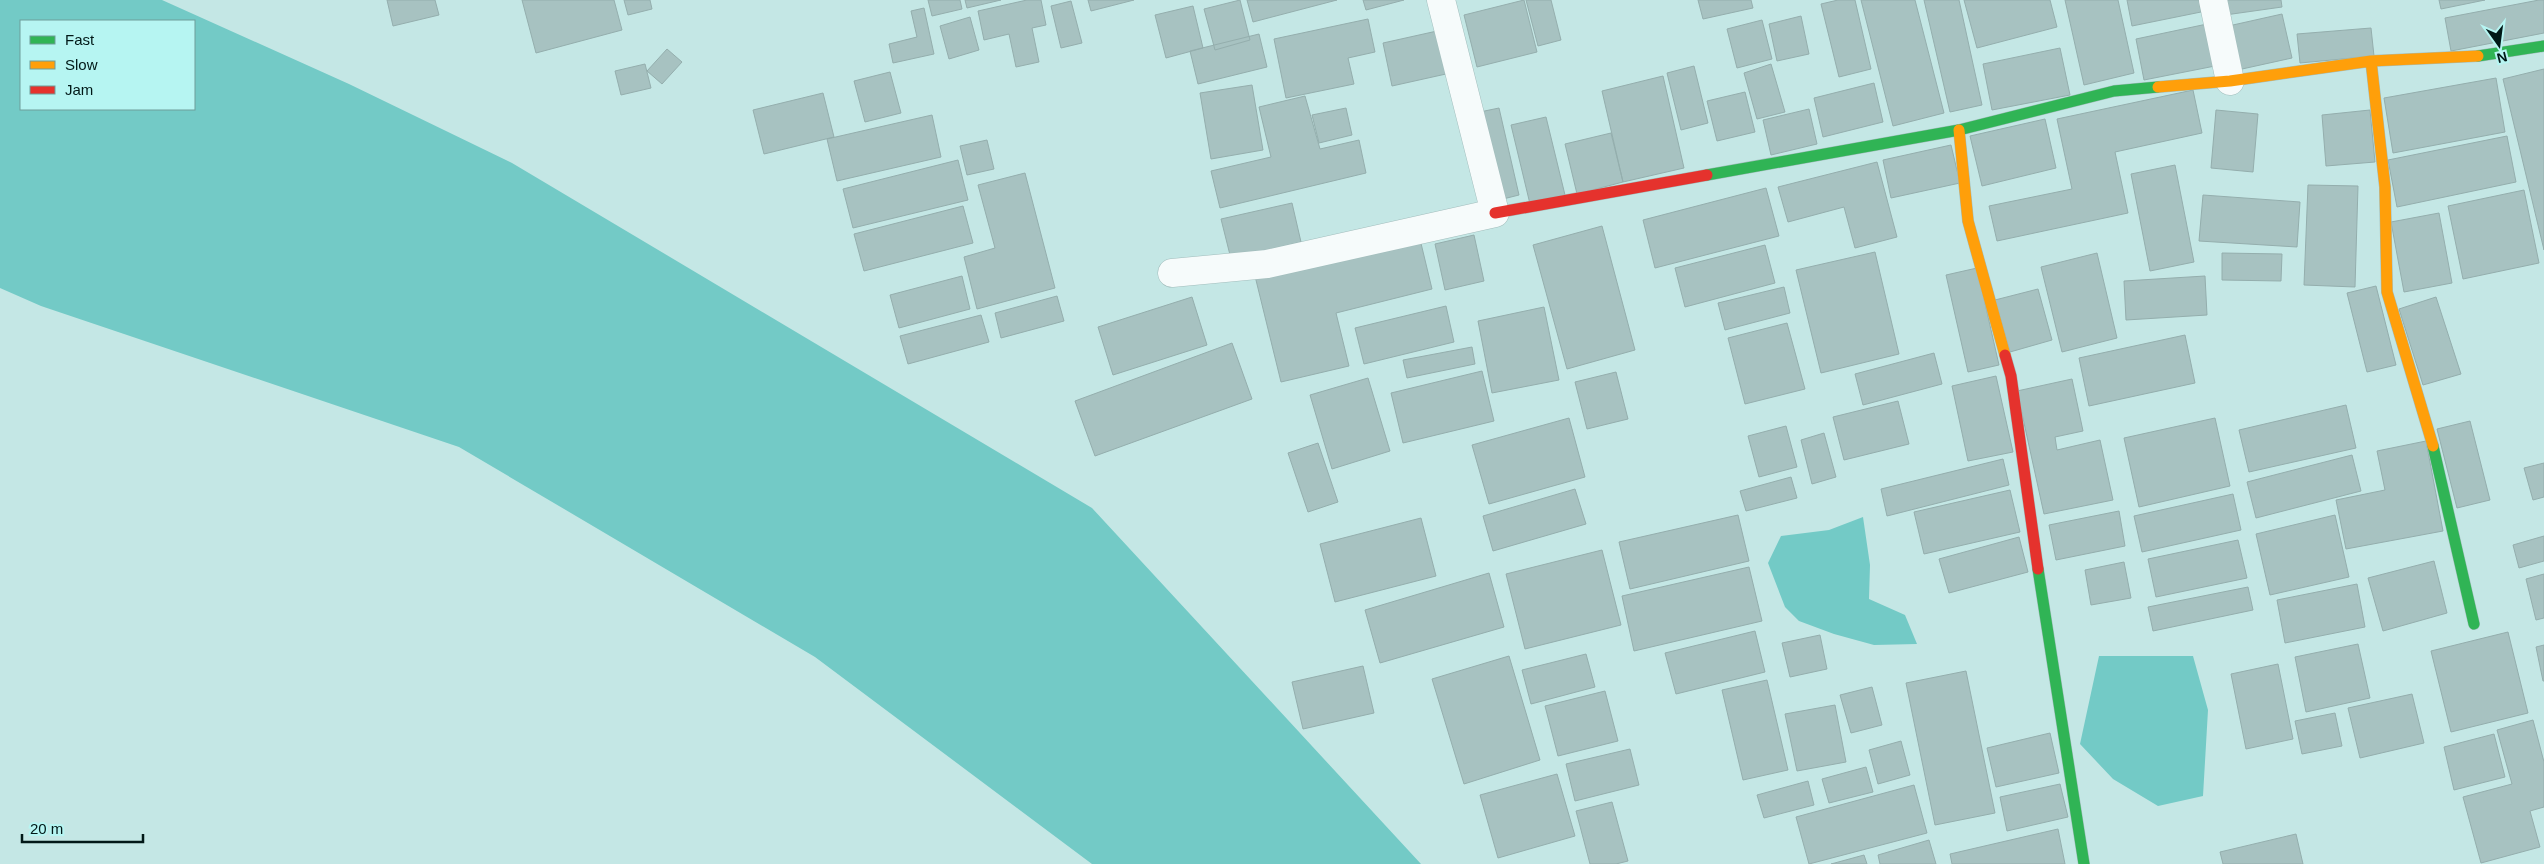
<svg xmlns="http://www.w3.org/2000/svg" width="2544" height="864" viewBox="0 0 2544 864" font-family="Helvetica,sans-serif">
<style>
.water{fill:#73cac6;fill-rule:evenodd}
.building{fill:#a7c2c1;stroke:#94aead}
.lines{fill:none;stroke-linecap:round;stroke-linejoin:round}
.street-casing{stroke:#a2bdbc;stroke-width:29}
.fast-casing{stroke:#a2bdbc;stroke-width:12}
.slow-casing{stroke:#a2bdbc;stroke-width:12}
.jam-casing{stroke:#a2bdbc;stroke-width:12}
.street{stroke:#f6fbfb;stroke-width:28}
.fast{stroke:#30b455;stroke-width:11}
.slow{stroke:#ff9f0a;stroke-width:11}
.jam{stroke:#e5322d;stroke-width:11}
</style>
<rect width="100%" height="100%" fill="#c4e7e5"/>
<path class="water" d="M0,0H162L349,84L512,163L1092,508L1421,864H1092L815,657L459,447L41,306L0,288ZM194,21V109H21V21Z
M1863,517L1870,565L1869,599L1905,615L1917,644L1874,645L1834,634L1799,621L1785,607L1768,563L1781,536L1829,530Z
M2099,656H2193L2208,710L2203,796L2158,806L2113,779L2080,744Z"/>
<path class="building" d="M387,0H435L439,15L393,26Z
M522,0H614L622,30L536,53Z
M624,0H650L652,9L628,15Z
M928,0H960L962,9L932,16Z
M965,0H1001L967,8Z
M1027,0H1041L1046,25L1032,28L1039,62L1016,67L1009,34L984,40L978,11Z
M1088,0H1134L1091,11Z
M1240,0L1250,40L1215,50L1204,9Z
M1247,0H1337L1253,22Z
M1363,0H1404L1366,10Z
M1524,0L1537,52L1477,67L1464,15Z
M1526,0H1551L1561,40L1538,46Z
M1698,0H1751L1753,8L1703,19Z
M1838,0H1855L1871,69L1839,77L1821,4Z
M1861,0H1915L1944,113L1893,126Z
M1924,0H1959L1982,105L1950,112Z
M1964,0H2050L2057,27L1977,48Z
M2065,0H2118L2134,73L2084,85Z
M2127,0H2199L2201,12L2132,26Z
M2216,0H2281L2282,7L2218,16Z
M2439,0H2485L2441,9Z
M2539,0H2544V33L2451,51L2445,18Z
M1071,1L1082,43L1061,48L1051,6Z
M1193,6L1203,48L1166,58L1155,15Z
M924,8L934,54L893,63L889,44L917,37L911,11Z
M2282,14L2292,58L2233,71L2224,27Z
M1801,16L1809,54L1777,61L1769,24Z
M970,17L979,50L949,59L940,26Z
M1368,19L1375,52L1348,58L1354,84L1286,98L1274,39Z
M1762,20L1772,59L1737,68L1727,29Z
M2207,24L2215,66L2144,80L2136,39Z
M2371,28L2374,56L2300,63L2297,34Z
M1437,31L1446,74L1392,86L1383,43Z
M1259,34L1267,67L1198,84L1190,51Z
M2060,48L2070,95L1992,110L1983,64Z
M667,49L682,62L662,84L647,71Z
M645,64L651,88L621,95L615,71Z
M1771,64L1785,112L1757,119L1744,73Z
M1694,66L1708,123L1681,130L1667,73Z
M2544,69V250L2503,79Z
M890,72L901,113L865,122L854,81Z
M1663,76L1684,168L1623,182L1602,91Z
M2496,78L2505,132L2393,153L2384,98Z
M1874,83L1883,122L1823,137L1814,98Z
M1252,85L1263,150L1211,159L1200,93Z
M2193,90L2202,133L2115,152L2128,213L1997,241L1989,206L2072,189L2057,119Z
M1745,92L1755,132L1717,141L1707,101Z
M823,93L834,137L764,154L753,110Z
M1305,96L1320,149L1359,140L1366,173L1220,208L1211,171L1271,157L1259,107Z
M1346,108L1352,135L1319,143L1312,115Z
M1499,108L1519,195L1495,201L1475,113Z
M1809,109L1817,144L1771,155L1763,120Z
M2216,110L2258,114L2253,172L2211,168Z
M2370,110L2375,162L2326,166L2322,115Z
M932,115L941,157L837,181L827,139Z
M1546,117L1565,195L1530,204L1511,125Z
M2045,119L2056,168L1982,186L1970,136Z
M1611,133L1623,182L1577,194L1565,144Z
M2507,136L2516,182L2397,207L2388,160Z
M987,140L994,169L967,175L960,146Z
M1951,145L1960,183L1891,198L1883,160Z
M958,160L968,200L853,228L843,189Z
M1877,162L1897,237L1855,248L1844,207L1788,222L1778,187Z
M2175,165L2194,262L2150,271L2131,174Z
M1025,173L1055,288L977,309L964,257L995,248L978,185Z
M2308,185L2358,186L2355,287L2304,285Z
M1766,188L1779,236L1655,268L1643,220Z
M2524,190L2539,263L2463,279L2448,206Z
M2203,195L2300,202L2297,247L2199,241Z
M1292,203L1301,242L1231,259L1221,219Z
M963,206L973,243L864,271L854,234Z
M2439,213L2452,283L2404,292L2391,222Z
M1602,226L1635,350L1567,369L1533,245Z
M1419,235L1432,289L1336,313L1349,366L1281,382L1255,276Z
M1474,235L1484,281L1445,290L1435,244Z
M1765,245L1775,283L1685,307L1675,268Z
M1875,252L1899,354L1821,373L1796,270Z
M2097,253L2117,338L2062,352L2041,267Z
M2222,253L2282,254L2281,281L2222,280Z
M1977,268L1999,365L1968,372L1946,275Z
M962,276L970,309L899,328L890,295Z
M2205,276L2207,315L2126,320L2124,281Z
M2376,286L2396,365L2367,372L2347,293Z
M1784,287L1790,313L1725,330L1718,303Z
M2038,289L2052,340L2010,352L1995,300Z
M1057,296L1064,321L1001,338L995,313Z
M1192,297L1207,345L1113,375L1098,327Z
M2436,297L2461,374L2423,385L2399,309Z
M1446,306L1454,342L1364,364L1355,328Z
M1544,307L1559,380L1492,393L1478,321Z
M981,315L989,342L908,364L900,336Z
M1787,323L1805,389L1745,404L1728,338Z
M2185,335L2195,383L2089,406L2079,358Z
M1232,343L1252,399L1095,456L1075,401Z
M1472,347L1475,364L1407,378L1403,360Z
M1934,353L1942,384L1863,405L1855,374Z
M1482,371L1494,421L1403,443L1391,393Z
M1616,372L1628,419L1587,429L1575,382Z
M1996,376L2013,452L1968,461L1952,386Z
M1368,378L1390,451L1332,469L1310,395Z
M2072,379L2083,431L2055,437L2057,450L2100,440L2113,500L2044,514L2017,391Z
M1898,401L1909,444L1844,460L1833,417Z
M2346,405L2356,448L2249,472L2239,430Z
M1569,418L1585,477L1489,504L1472,445Z
M2215,418L2230,486L2139,507L2124,438Z
M2470,421L2490,500L2457,508L2437,429Z
M1786,426L1797,467L1759,477L1748,436Z
M1824,433L1836,477L1812,484L1801,440Z
M2426,441L2443,531L2346,549L2336,500L2385,490L2377,451Z
M1318,443L1338,502L1308,512L1288,453Z
M2352,455L2361,491L2256,518L2247,482Z
M2003,459L2009,485L1887,516L1881,489Z
M2544,463V497L2533,500L2524,468Z
M1791,477L1797,498L1746,511L1740,491Z
M1575,489L1586,524L1493,551L1483,516Z
M2010,490L2020,532L1924,554L1914,512Z
M2233,494L2241,530L2142,552L2134,516Z
M2119,511L2125,546L2056,560L2049,525Z
M1738,515L1749,561L1630,589L1619,542Z
M2335,515L2349,577L2270,595L2256,534Z
M1421,518L1436,576L1335,602L1320,544Z
M2544,536V561L2519,568L2513,545Z
M2019,537L2028,572L1949,593L1939,559Z
M2238,540L2247,578L2156,597L2148,559Z
M1602,550L1621,625L1525,649L1506,574Z
M2434,561L2447,613L2383,631L2368,578Z
M2124,562L2131,598L2091,605L2085,570Z
M1749,567L1762,621L1634,651L1622,596Z
M1489,573L1504,627L1380,663L1365,610Z
M2544,574V618L2536,620L2526,579Z
M2357,584L2365,627L2285,643L2277,600Z
M2248,587L2253,610L2153,631L2148,607Z
M1755,631L1765,672L1676,694L1665,653Z
M2508,632L2528,713L2451,732L2431,651Z
M1820,635L1827,669L1790,677L1782,643Z
M2358,644L2370,698L2306,712L2295,657Z
M2544,645V681H2543L2536,647Z
M1586,654L1595,687L1531,704L1522,670Z
M1509,656L1540,760L1464,784L1432,679Z
M2278,664L2293,739L2246,749L2231,674Z
M1363,666L1374,713L1303,729L1292,682Z
M1966,671L1995,813L1935,825L1906,683Z
M1767,680L1788,770L1743,780L1722,690Z
M1872,687L1882,725L1851,733L1840,695Z
M1605,691L1618,741L1558,756L1545,706Z
M2412,694L2424,743L2360,758L2348,708Z
M1835,705L1846,762L1797,771L1785,714Z
M2335,713L2342,746L2302,754L2295,721Z
M2533,720L2544,762V807L2530,811L2540,847L2481,863L2463,797L2512,784L2497,730Z
M2050,733L2059,773L1996,787L1987,748Z
M2494,734L2505,777L2454,790L2444,747Z
M1901,741L1910,775L1878,784L1869,750Z
M1630,749L1639,785L1575,801L1566,764Z
M1866,767L1873,792L1829,803L1822,779Z
M1557,774L1575,836L1498,858L1480,795Z
M1808,781L1814,805L1764,818L1757,795Z
M2060,784L2068,817L2007,831L2000,797Z
M1914,785L1927,833L1809,864L1796,817Z
M1612,802L1628,861L1616,864H1590L1576,811Z
M2058,829L2065,864H1952L1950,854Z
M2296,834L2303,864H2223L2220,852Z
M1929,840L1936,864H1880L1878,855Z
M1864,855L1867,864H1831Z"/>
<g class="lines">
<defs>
<path id="street" d="M2213,0L2230,81
M1172,273L1267,264L1495,213L1441,0"/>
<path id="fast" d="M2478,56L2544,46
M1707,175L1959,130L2114,91L2158,87
M2433,446L2474,624
M2038,569L2084,864"/>
<path id="slow" d="M2371,61L2385,187L2387,292L2433,446
M2158,87L2230,81L2371,61L2478,56
M1959,130L1968,221L2005,355"/>
<path id="jam" d="M1495,213L1707,175
M2005,355L2011,376L2038,569"/>
</defs>
<use href="#street" class="street-casing"/>
<use href="#fast" class="fast-casing"/>
<use href="#slow" class="slow-casing"/>
<use href="#jam" class="jam-casing"/>
<use href="#street" class="street"/>
<use href="#fast" class="fast"/>
<use href="#slow" class="slow"/>
<use href="#jam" class="jam"/>
</g>
<rect x="20" y="20" width="175" height="90" fill="#b6f5f2" stroke="#6e9d9a"/>
<rect x="30" y="36" width="25" height="8" fill="#30b455" stroke="#6e9d9a"/>
<text x="65" y="45" font-size="15" fill="#011817">Fast</text>
<rect x="30" y="61" width="25" height="8" fill="#ff9f0a" stroke="#6e9d9a"/>
<text x="65" y="70" font-size="15" fill="#011817">Slow</text>
<rect x="30" y="86" width="25" height="8" fill="#e5322d" stroke="#6e9d9a"/>
<text x="65" y="95" font-size="15" fill="#011817">Jam</text>
<g transform="translate(2499 45) rotate(166)" stroke="#b6f5f2" stroke-width="4" paint-order="stroke">
<path d="M0-4L9 19L0 12L-9 19Z" fill="#011817"/>
<text y="-8" font-size="14" font-weight="bold" text-anchor="middle" fill="#011817">N</text>
</g>
<path d="M22 834v8h121v-8" fill="none" stroke="#011817" stroke-width="2.5"/>
<text x="30" y="834" font-size="15" fill="#011817" stroke="#b6f5f2" stroke-width="4" paint-order="stroke">20 m</text>
</svg>
